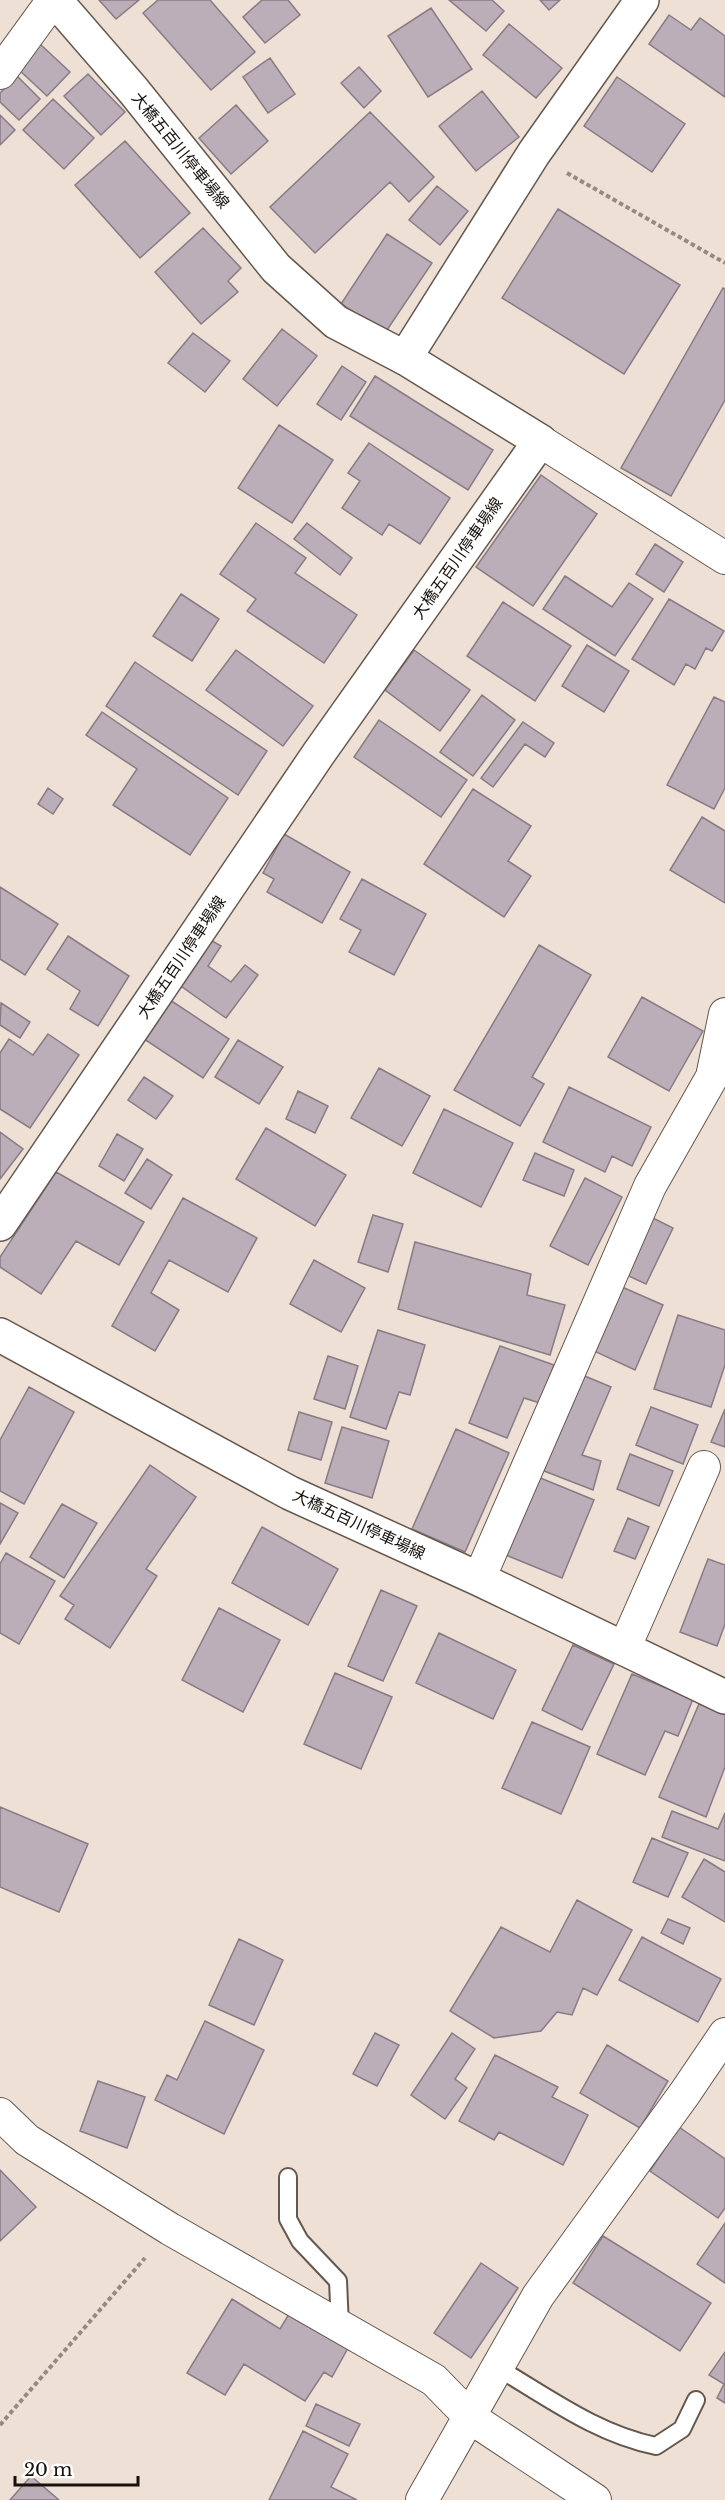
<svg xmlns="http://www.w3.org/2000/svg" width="725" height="2500" viewBox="0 0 725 2500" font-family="'Libre Baskerville','Noto Sans JP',serif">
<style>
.building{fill:#bcaeb8;stroke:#887b85;stroke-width:1.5}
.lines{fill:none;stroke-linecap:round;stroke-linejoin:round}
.service-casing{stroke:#64584e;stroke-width:20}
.minor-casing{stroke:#64584e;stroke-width:34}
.tertiary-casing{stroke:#64584e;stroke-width:36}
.secondary-casing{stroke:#64584e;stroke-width:36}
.path{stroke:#948a81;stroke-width:4;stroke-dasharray:4.5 3;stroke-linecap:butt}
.service{stroke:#fff;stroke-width:16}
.minor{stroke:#fff;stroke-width:32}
.tertiary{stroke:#fff;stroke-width:33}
.secondary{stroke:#fff;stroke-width:33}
.labels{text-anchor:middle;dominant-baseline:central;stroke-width:6;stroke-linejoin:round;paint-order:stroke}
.street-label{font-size:16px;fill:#16110d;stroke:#fff}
</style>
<rect width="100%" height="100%" fill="#eee0d4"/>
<path class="building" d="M99,0H139L116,19Z
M158,0H210L255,52L211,90L143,13Z
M262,0H288L300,15L265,43L243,17Z
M449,0H492L504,11L486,31Z
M540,0H560L549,10Z
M431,8L472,69L428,97L388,36Z
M669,15L691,30L700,18L725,36V97L649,44Z
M509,24L562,68L536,98L483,55Z
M40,44L70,72L47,96L17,68Z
M270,58L295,94L268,113L243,77Z
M359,67L381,91L364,108L341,83Z
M88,74L125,112L101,135L64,96Z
M17,76L40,99L19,120L0,102V93Z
M617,77L685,124L652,172L584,126Z
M482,91L519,137L476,171L439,126Z
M53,99L94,138L64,169L23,130Z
M236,105L268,141L231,174L199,138Z
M370,112L434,177L409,202L390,182L315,253L270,207Z
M0,115L15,130L0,145Z
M125,141L190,213L140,258L75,185Z
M437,186L468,211L440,245L409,220Z
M558,209L680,285L624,374L502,298Z
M203,228L241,268L228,281L238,292L201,324L155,272Z
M387,234L432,263L385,333L341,304Z
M723,288L725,289V400L671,496L621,468Z
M282,329L317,356L277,406L243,379Z
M193,333L230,361L205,392L168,363Z
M342,366L366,382L341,420L317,404Z
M375,376L493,450L468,490L350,416Z
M279,425L333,460L292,523L238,488Z
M369,443L450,498L420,544L389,524L382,535L342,508L360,481L348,473Z
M541,475L597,514L533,606L476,567Z
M256,523L306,558L295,573L357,615L324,663L247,611L256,599L220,574Z
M307,523L352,558L340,575L294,539Z
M655,544L683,562L664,592L636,574Z
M565,576L612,607L629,583L653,599L615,656L543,609Z
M181,594L219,619L192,661L153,636Z
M669,599L724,631L712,651L706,648L695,669L686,664L674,685L632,659Z
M503,602L571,646L535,701L467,656Z
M587,645L629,671L604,712L562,686Z
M236,650L313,706L283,746L206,690Z
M414,650L470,690L440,731L385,690Z
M135,662L267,751L238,795L106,706Z
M482,695L515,720L473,776L440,752Z
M714,697L725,702V788L714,809L667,785Z
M102,712L228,798L190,855L113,805L137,769L86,735Z
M379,720L467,780L441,817L354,757Z
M523,722L554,743L545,757L525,744L493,787L481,778Z
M48,788L63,799L53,814L38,804Z
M473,789L531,826L508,861L531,876L504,917L424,864Z
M702,817L725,831V903L670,870Z
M284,834L350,872L322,923L267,892L274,879L263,873Z
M362,879L426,914L394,975L349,952L361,930L340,919Z
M0,887L58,924L25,975L0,959Z
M68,936L129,976L98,1026L70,1009L80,991L47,969Z
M207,938L221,946L208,966L231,982L245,965L258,975L226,1018L178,984Z
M539,945L591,975L532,1077L544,1084L520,1126L454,1090Z
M642,997L703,1031L669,1091L608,1057Z
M167,998L229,1039L203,1078L141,1037Z
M1,1003L30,1022L20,1038L0,1025Z
M48,1034L79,1055L30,1128L0,1109V1053L9,1039L33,1055Z
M238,1040L283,1067L259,1104L215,1077Z
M379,1068L430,1096L402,1146L351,1118Z
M144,1077L173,1096L156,1119L128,1100Z
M569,1087L651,1127L632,1166L612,1156L605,1172L543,1142Z
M298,1091L328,1106L315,1133L286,1119Z
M444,1109L513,1143L481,1207L413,1173Z
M266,1128L346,1175L315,1226L236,1179Z
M0,1132L23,1149L0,1179Z
M117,1134L143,1149L124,1181L99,1166Z
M535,1153L574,1170L564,1196L523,1180Z
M147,1159L172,1175L151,1209L125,1193Z
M56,1172L144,1222L119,1265L76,1241L41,1294L0,1267V1257Z
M585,1178L622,1197L588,1265L550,1246Z
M183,1198L257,1238L228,1292L169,1260L151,1293L179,1310L155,1351L112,1326Z
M373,1215L403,1224L388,1272L358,1262Z
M649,1216L673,1228L646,1284L622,1273Z
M415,1242L531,1274L527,1295L565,1305L550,1355L398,1309Z
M314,1260L365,1288L341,1332L290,1304Z
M622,1287L663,1305L635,1370L594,1351Z
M678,1315L725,1330V1365L711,1407L654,1389Z
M378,1330L425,1345L410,1395L399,1392L386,1429L350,1417Z
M500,1346L554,1365L540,1403L524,1398L507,1438L469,1423Z
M328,1356L358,1366L345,1409L314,1399Z
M580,1374L611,1387L582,1455L601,1461L593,1490L539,1469Z
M29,1387L74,1412L24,1504L0,1491V1440Z
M651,1407L698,1425L683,1464L636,1445Z
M725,1409V1447L711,1442Z
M299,1412L332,1422L321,1460L288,1450Z
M342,1427L389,1441L372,1498L325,1483Z
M456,1429L509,1453L465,1552L412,1529Z
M630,1454L673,1471L659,1506L617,1489Z
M150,1465L196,1497L146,1569L157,1576L110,1648L65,1619L74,1605L60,1596Z
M538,1477L594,1500L562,1578L506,1555Z
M0,1503L18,1513L0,1544Z
M62,1504L97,1523L64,1578L30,1557Z
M628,1518L649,1527L635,1559L614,1551Z
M262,1527L338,1569L308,1625L232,1583Z
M6,1553L55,1581L19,1644L0,1633V1564Z
M708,1559L725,1565V1624L717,1646L680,1632Z
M381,1590L417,1606L383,1681L348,1666Z
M219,1608L280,1640L243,1712L182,1680Z
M439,1633L516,1670L493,1719L416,1683Z
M573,1645L614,1664L582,1730L542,1710Z
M335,1673L392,1697L361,1769L304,1744Z
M632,1674L693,1699L678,1736L665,1731L645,1775L597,1754Z
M699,1704L725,1714V1767L706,1817L659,1797Z
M532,1722L590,1747L561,1814L502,1788Z
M0,1807L88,1844L59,1912L0,1887Z
M672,1811L718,1829L725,1813V1861L662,1837Z
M652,1838L688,1853L668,1897L633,1882Z
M704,1859L725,1872V1922L682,1897Z
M577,1900L632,1930L597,1995L583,1988L572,2015L557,2012L541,2031L494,2038L450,2011L501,1927L550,1952Z
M668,1919L690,1928L683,1944L661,1933Z
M642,1937L721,1979L698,2022L619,1980Z
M239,1939L283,1960L254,2025L209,2005Z
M205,2021L264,2050L224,2134L155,2100L167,2075L177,2080Z
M375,2033L399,2045L377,2086L353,2074Z
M452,2033L475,2049L455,2079L467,2088L445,2119L411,2095Z
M607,2045L668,2081L640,2128L580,2093Z
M495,2055L558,2087L552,2097L588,2115L563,2165L499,2132L494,2140L459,2121Z
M98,2081L145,2097L127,2148L80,2131Z
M679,2127L725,2159V2208L718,2218L650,2171Z
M0,2170L36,2207L0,2241Z
M725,2223V2283L697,2264Z
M603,2236L711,2303L680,2351L573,2283Z
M481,2263L518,2288L471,2358L434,2333Z
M232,2299L280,2329L289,2314L348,2348L332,2377L324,2372L305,2401L244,2364L225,2395L187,2373Z
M725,2352V2403L717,2398L724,2384L709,2375Z
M316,2404L360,2424L349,2446L306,2426Z
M303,2431L348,2454L331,2487L357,2500H269Z
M31,2476L59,2500H10Z"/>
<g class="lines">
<defs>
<path id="service" d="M288,2177V2219L300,2241L338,2281L340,2326
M498,2368C549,2398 597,2434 656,2446L682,2429L696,2400"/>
<path id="minor" d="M0,73L53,0
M540,441L725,558
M479,1579L650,1186L712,1077L725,1014
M624,1649L704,1467
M0,2114L27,2140L170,2229L434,2380L471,2418L595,2500
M422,2500L538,2296L685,2093L725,2034"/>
<path id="tertiary" d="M405,358L534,153L642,0"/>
<path id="secondary" d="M0,1224L319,753L540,441L405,358L336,322L276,268L133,90L55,0
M0,1335L290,1493L479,1579L725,1697"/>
</defs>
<use href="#service" class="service-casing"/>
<use href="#minor" class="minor-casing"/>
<use href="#tertiary" class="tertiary-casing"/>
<use href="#secondary" class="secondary-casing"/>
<path class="path" d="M567,173L725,263
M0,2425L145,2258"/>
<use href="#service" class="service"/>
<use href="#minor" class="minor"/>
<use href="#tertiary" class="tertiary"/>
<use href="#secondary" class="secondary"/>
</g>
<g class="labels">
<g class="street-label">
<text transform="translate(181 150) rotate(51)">大橋五百川停車場線</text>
<text transform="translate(457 558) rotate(-55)">大橋五百川停車場線</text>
<text transform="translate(181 957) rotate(-56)">大橋五百川停車場線</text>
<text transform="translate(359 1524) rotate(25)">大橋五百川停車場線</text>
</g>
</g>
<path d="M15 2476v9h123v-9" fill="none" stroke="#16110d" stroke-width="3"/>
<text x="24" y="2476" font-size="18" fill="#16110d" stroke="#ffffff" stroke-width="4.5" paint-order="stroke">20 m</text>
</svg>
